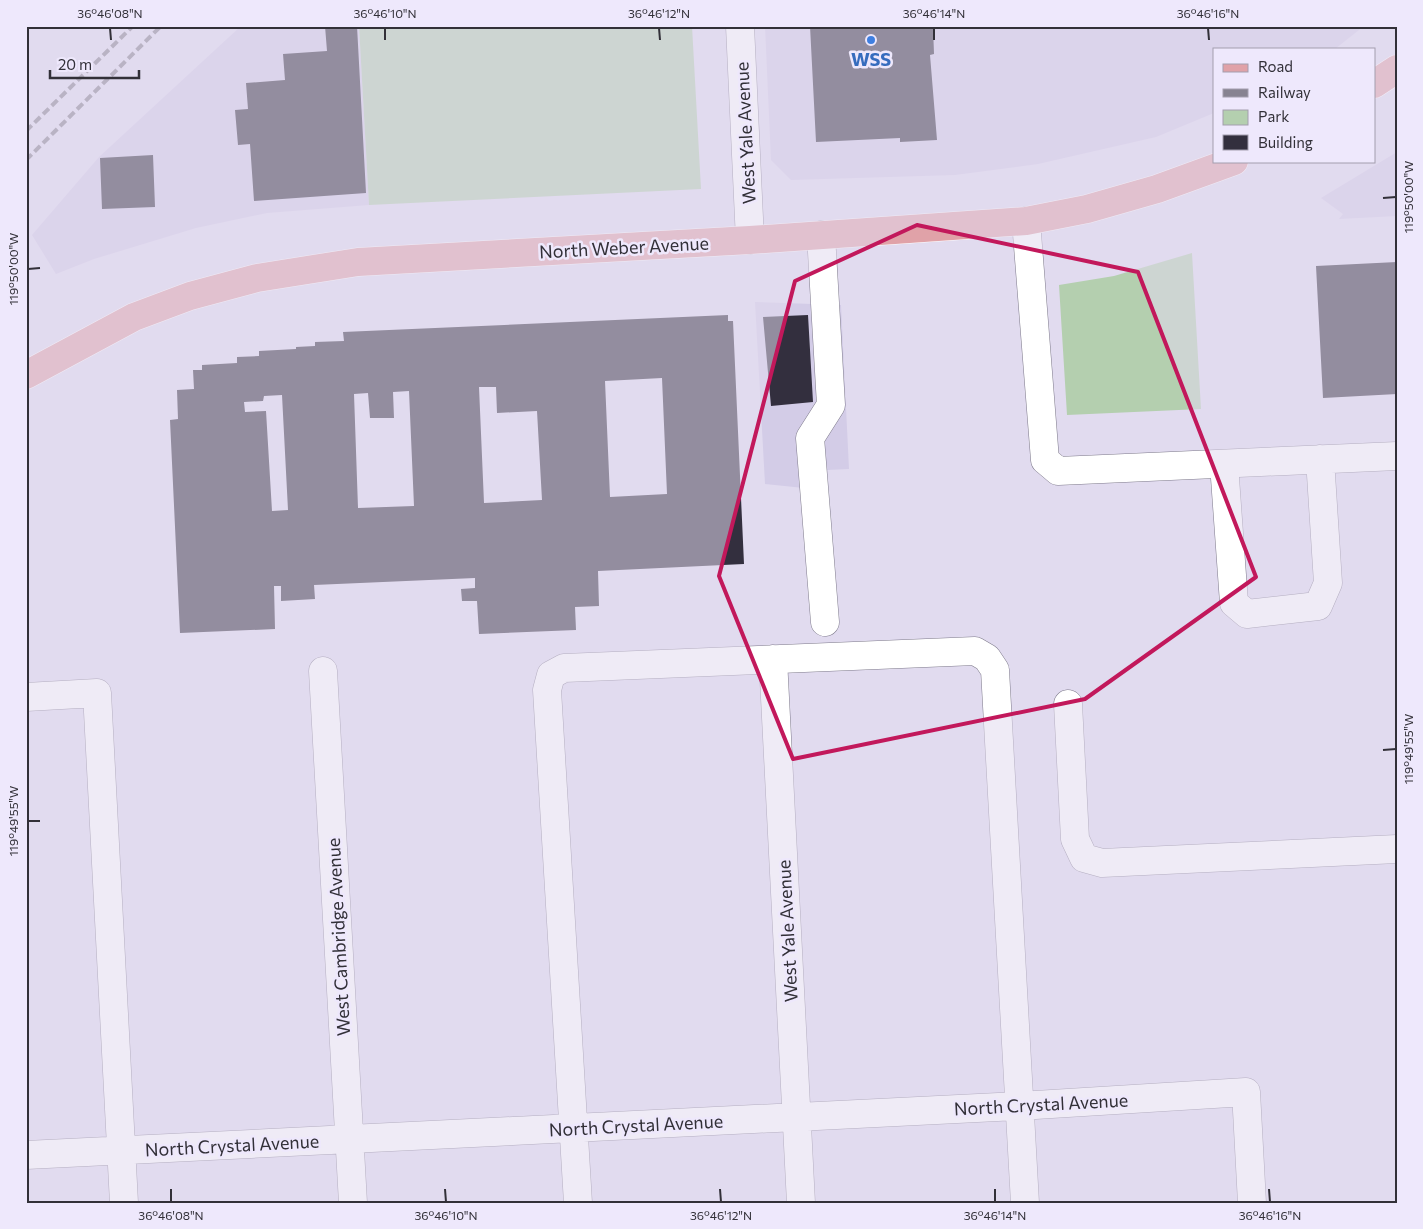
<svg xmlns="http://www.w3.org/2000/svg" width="1423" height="1229" viewBox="0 0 1423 1229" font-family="Commissioner,sans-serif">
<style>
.built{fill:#d3cce7}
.green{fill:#b4cfaf}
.building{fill:#332f3e;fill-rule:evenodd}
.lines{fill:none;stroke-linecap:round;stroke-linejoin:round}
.minor-casing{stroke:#7e7a8b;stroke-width:29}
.major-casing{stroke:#fff;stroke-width:29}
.minor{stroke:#fff;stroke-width:28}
.major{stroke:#e0a2a8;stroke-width:28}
.rail{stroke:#878391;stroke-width:4;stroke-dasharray:8 4;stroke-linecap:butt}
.marked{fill:none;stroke:#c2185b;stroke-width:4;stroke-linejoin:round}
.ticks{fill:none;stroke:#323038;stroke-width:2}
.shop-dot{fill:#3f7fe0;stroke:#eee8fc;stroke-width:2}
.labels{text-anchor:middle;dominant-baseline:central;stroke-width:5;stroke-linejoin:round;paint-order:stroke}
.shop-label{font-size:18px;font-weight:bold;fill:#366cbe;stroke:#eee8fc}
.street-label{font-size:18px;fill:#323038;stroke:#eee8fc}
.neatline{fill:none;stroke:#323038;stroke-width:2}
.ticks-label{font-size:12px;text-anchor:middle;fill:#323038}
</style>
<rect width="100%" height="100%" fill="#e1dbef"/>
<path class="built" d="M241,26H359L369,205L267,213L196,228L94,259L56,274L32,235L99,157Z
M765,26H1364L1335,49H1214V113L1156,137L1038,164L955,175L791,180L771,160Z
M1397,152V216L1339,219L1343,214L1321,198Z
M755,302L841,305L849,469L804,471V488L765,484Z"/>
<path class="green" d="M359,26H692L701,189L369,205Z
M1192,253L1201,409L1067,415L1059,285L1114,276Z"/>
<path class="building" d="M325,26H357L366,193L254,201L250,144L238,145L235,110L248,109L246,83L285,80L283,54L327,51Z
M810,26H933L934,54L930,55L937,140L900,142V138L816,142Z
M153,155L155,207L102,209L100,158Z
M1397,262V394L1323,398L1316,266Z
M728,315V321H733L744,564L598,571L599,606L575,607L576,630L479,634L477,601H462L461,589L475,588V578L314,585L315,599L281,601V586H274L275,629L180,633L170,420L178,419L177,390L194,389L193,370H202V365L237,363V357L259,356V351L296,349V347L315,346V342L344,341L343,332ZM662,378L667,494L610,497L605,381ZM479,387H496L497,413L537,411L542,500L484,503ZM409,391L414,506L358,508L354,394L368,393L370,418H394L393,392ZM282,395L288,510L272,511L266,411L245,412L244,402L263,401L264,396Z
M808,315L813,402L771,406L763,317Z"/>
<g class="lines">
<defs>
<path id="minor" d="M740,26L750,240
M1026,221L1045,460L1058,471L1397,456
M821,235L831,405L810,438L825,622
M1224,464L1234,603L1247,614L1318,606L1328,583L1320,459
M773,659L801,1203
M323,671L353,1203
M26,697L97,693L124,1203
M1068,704L1075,839L1084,858L1102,863L1397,849
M26,1155L1019,1106L1246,1092L1252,1203
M578,1203L547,690L551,675L564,668L975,651L987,658L995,670L1025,1203"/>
<path id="major" d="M1374,84L1397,69
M26,375L134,317L190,296L257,278L358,262L750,240L1026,221L1087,209L1157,189L1234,161"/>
</defs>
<use href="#minor" class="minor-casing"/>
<use href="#major" class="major-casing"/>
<use href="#minor" class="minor"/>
<use href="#major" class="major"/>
<path class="rail" d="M26,131L133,26
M26,160L161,26"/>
</g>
<path d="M0 0H1423V1229H0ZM917,225L1138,272L1256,577L1085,699L793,759L719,576L795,281Z" fill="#e1dbef" fill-opacity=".55" fill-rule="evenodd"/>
<path class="marked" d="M917,225L1138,272L1256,577L1085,699L793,759L719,576L795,281Z"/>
<path class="ticks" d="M110,28L111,40M385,28V40M659,28L660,40M934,28V40M1208,28L1209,40M1383,198L1396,197M28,269L40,268M1383,750L1396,749M28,821H40M171,1189V1202M445,1189L446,1202M720,1189L721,1202M995,1189V1202M1269,1189L1270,1202"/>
<circle class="shop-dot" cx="871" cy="40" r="5"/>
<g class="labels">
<g class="shop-label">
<text x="871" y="59">WSS</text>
</g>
<g class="street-label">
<text transform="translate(745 133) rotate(-93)">West Yale Avenue</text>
<text transform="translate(624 247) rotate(-3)">North Weber Avenue</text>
<text transform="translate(787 931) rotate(-93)">West Yale Avenue</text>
<text transform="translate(338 937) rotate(-93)">West Cambridge Avenue</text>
<text transform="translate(1041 1104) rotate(-3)">North Crystal Avenue</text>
<text transform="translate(636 1125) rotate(-3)">North Crystal Avenue</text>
<text transform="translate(232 1145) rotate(-3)">North Crystal Avenue</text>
</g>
</g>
<rect width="1423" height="1229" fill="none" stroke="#eee8fc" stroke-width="55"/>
<rect x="1213" y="48" width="162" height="115" fill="#eee8fc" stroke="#a39eae"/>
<rect x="1223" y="64" width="25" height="8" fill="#e0a2a8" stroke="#a39eae"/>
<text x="1258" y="72" font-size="15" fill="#323038">Road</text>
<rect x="1223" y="89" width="25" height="8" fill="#878391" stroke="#a39eae"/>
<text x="1258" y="98" font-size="15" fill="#323038">Railway</text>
<rect x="1223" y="110" width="25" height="15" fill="#b4cfaf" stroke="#a39eae"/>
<text x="1258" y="122" font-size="15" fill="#323038">Park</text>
<rect x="1223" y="135" width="25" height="15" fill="#332f3e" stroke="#a39eae"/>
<text x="1258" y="148" font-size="15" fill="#323038">Building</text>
<path d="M50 70v8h89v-8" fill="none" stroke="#323038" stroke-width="2.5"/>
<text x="58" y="70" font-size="15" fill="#323038" stroke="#eee8fc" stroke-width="4" paint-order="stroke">20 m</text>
<rect x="28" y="28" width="1368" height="1174" class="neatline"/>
<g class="ticks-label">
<text x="110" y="18">36°46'08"N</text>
<text x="385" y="18">36°46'10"N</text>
<text x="659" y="18">36°46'12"N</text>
<text x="934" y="18">36°46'14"N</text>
<text x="1208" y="18">36°46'16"N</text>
<text transform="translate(1409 197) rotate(-90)" y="4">119°50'00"W</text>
<text transform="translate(14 269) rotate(-90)" y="4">119°50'00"W</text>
<text transform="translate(1409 749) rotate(-90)" y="4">119°49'55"W</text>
<text transform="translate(14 821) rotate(-90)" y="4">119°49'55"W</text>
<text x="171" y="1220">36°46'08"N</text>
<text x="446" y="1220">36°46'10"N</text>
<text x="721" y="1220">36°46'12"N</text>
<text x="995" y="1220">36°46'14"N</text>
<text x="1270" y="1220">36°46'16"N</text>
</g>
</svg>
